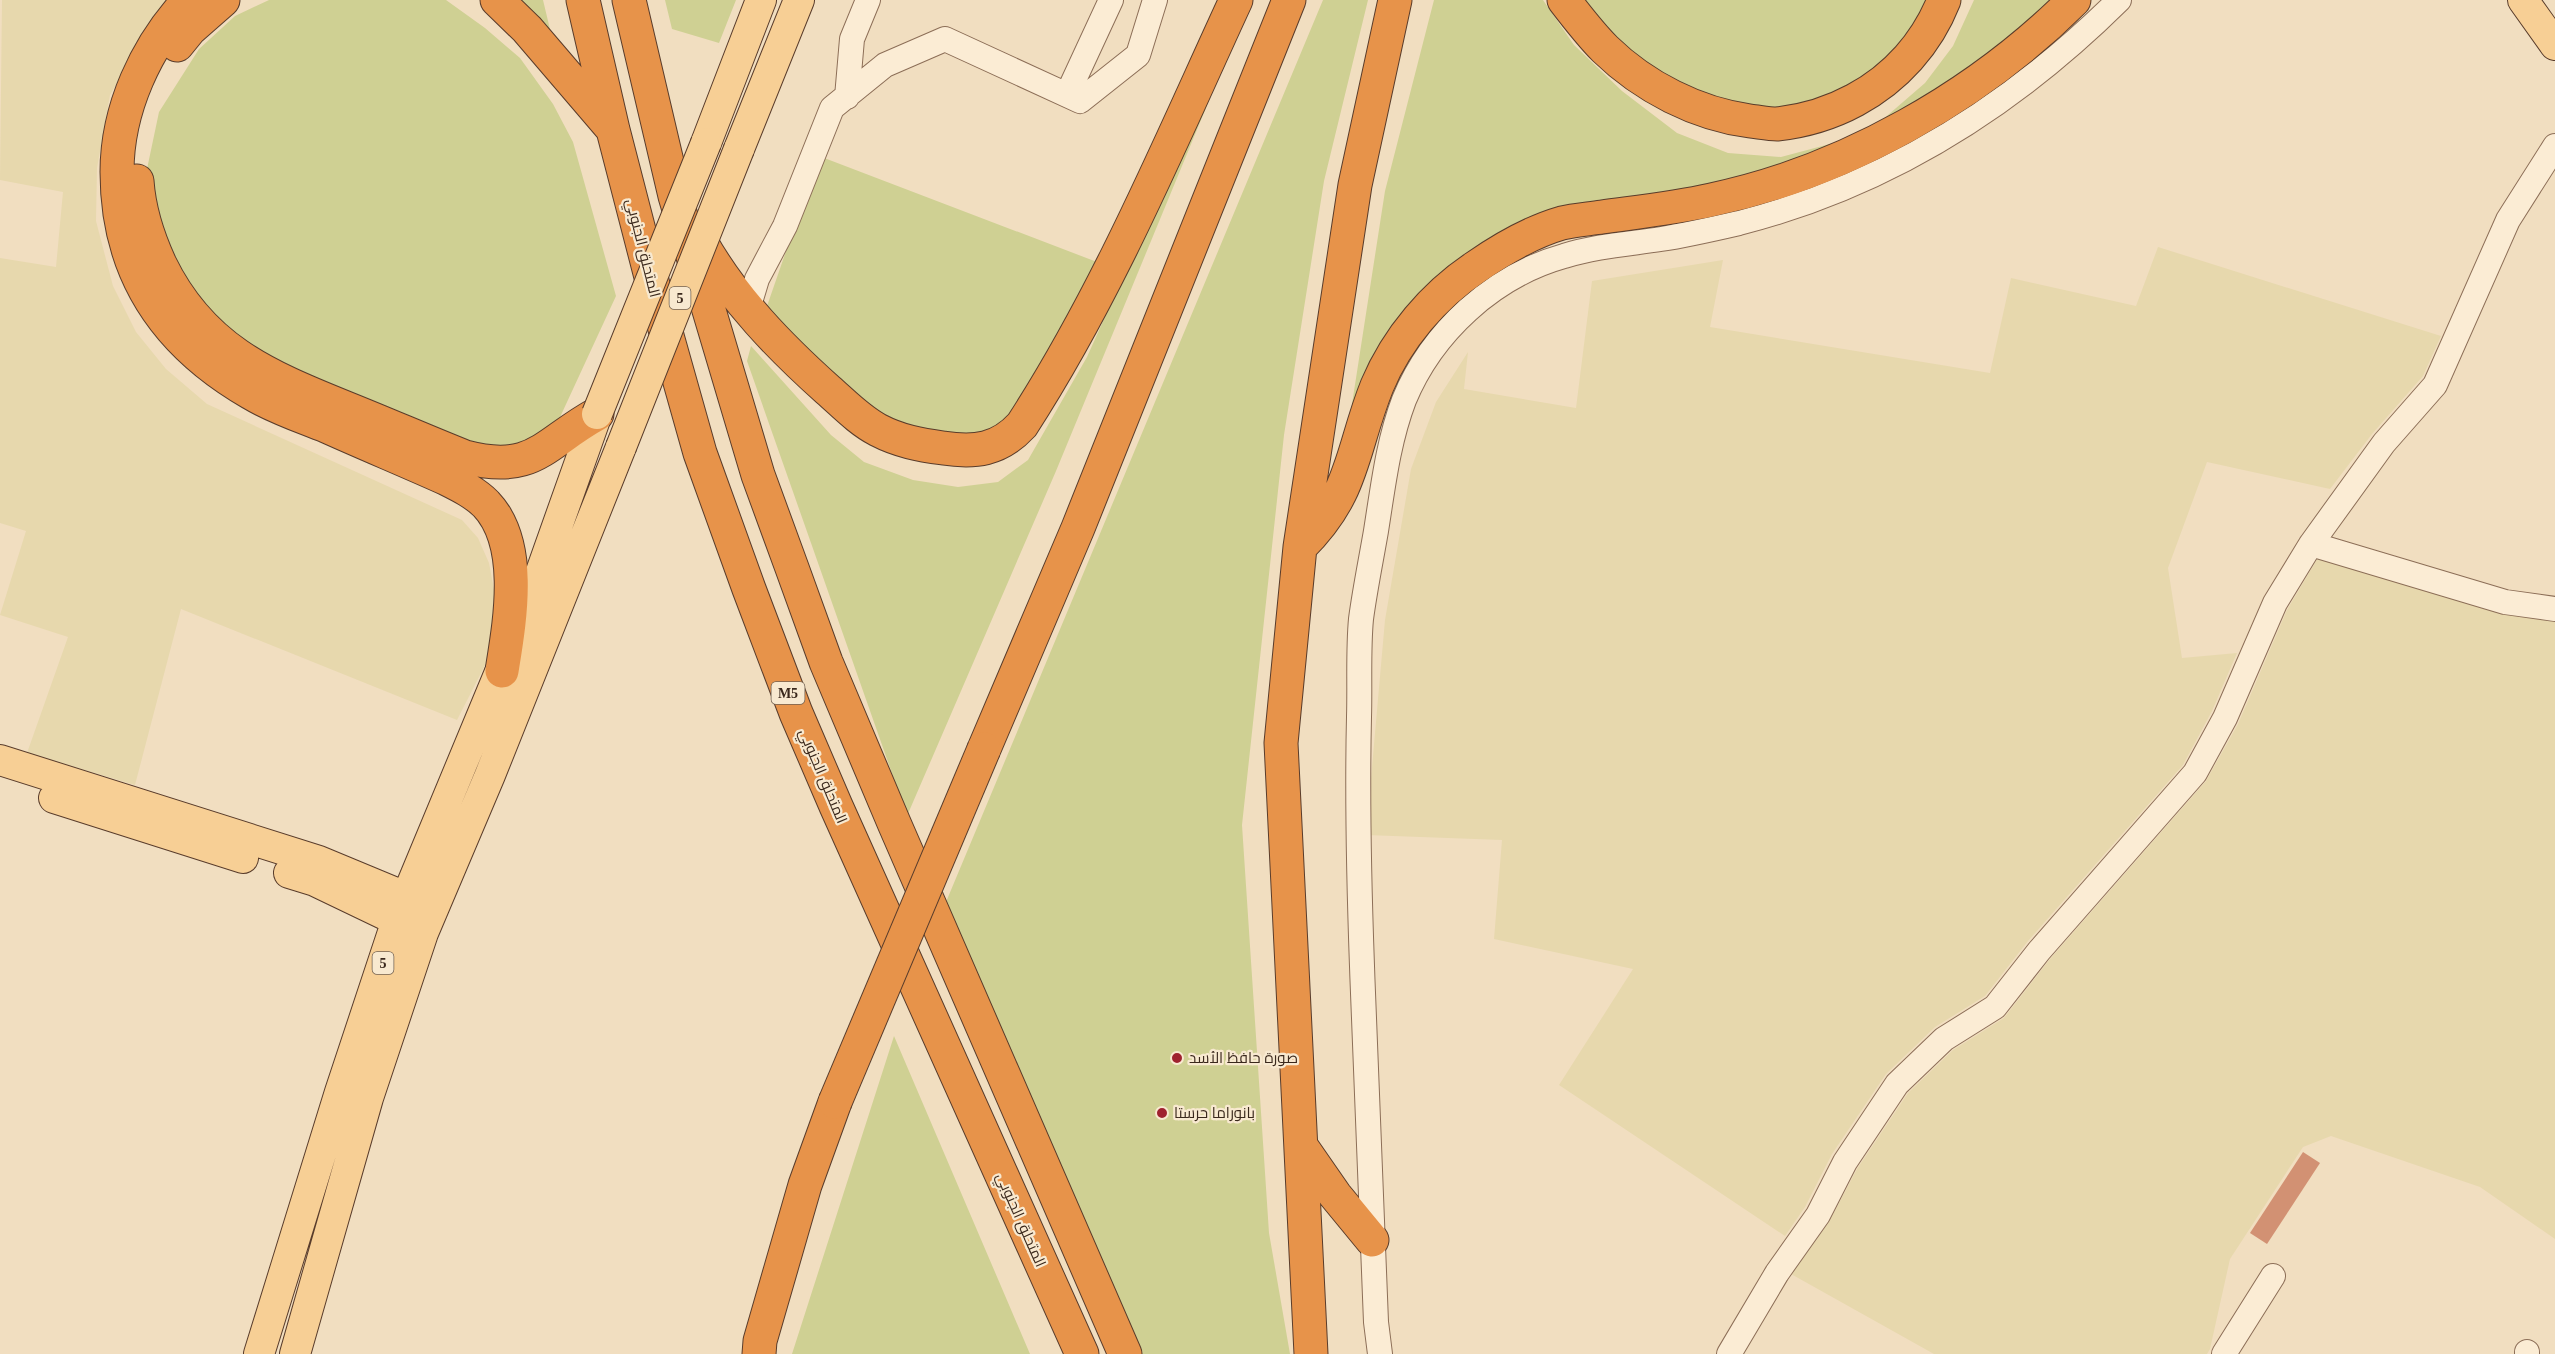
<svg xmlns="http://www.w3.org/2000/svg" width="2555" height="1354" viewBox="0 0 2555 1354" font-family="'Times New Roman',Cairo,serif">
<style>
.farmland{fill:#e7d8ad}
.green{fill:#cfd093}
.building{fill:#d29173}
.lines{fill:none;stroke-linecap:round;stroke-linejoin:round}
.minor-casing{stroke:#8c6e57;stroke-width:26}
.major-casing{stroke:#593c2b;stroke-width:32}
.highway-casing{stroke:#593c2b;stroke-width:35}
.minor{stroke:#fbecd4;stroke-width:24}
.major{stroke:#f7cf95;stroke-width:30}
.highway{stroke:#e7934a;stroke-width:33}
.major-bridge-casing{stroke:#593c2b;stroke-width:32;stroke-linecap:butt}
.highway-bridge-casing{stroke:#593c2b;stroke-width:35;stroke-linecap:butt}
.major-bridge{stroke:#f7cf95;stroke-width:30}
.highway-bridge{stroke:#e7934a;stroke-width:33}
.poi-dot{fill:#9f222f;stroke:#f8e9d0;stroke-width:2}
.labels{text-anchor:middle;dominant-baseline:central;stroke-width:4.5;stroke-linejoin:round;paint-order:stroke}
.shield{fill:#f8e9d0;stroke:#736252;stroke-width:1.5}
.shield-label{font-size:14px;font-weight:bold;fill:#3a281c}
.street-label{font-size:15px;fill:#3a281c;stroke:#f8e9d0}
.poi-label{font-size:15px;fill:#3a281c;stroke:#f8e9d0;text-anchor:start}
</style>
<rect width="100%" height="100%" fill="#f1dec0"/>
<path class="farmland" d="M2,0H179L145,36L110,95L97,168L96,221L113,286L136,332L166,369L207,404L462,520L478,538L489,563L502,632L457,720L181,609L135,785L27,753L68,637L0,615L26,531L0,523V258L56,267L63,192L0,180Z
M2158,247L2441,336L2423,376L2372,434L2330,489L2207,462L2168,568L2182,658L2237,653L2212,711L2183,765L2028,941L1985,996L1935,1027L1886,1074L1832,1154L1805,1207L1785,1236L1559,1085L1633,969L1494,939L1502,840L1366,835L1385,620L1411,469L1436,402L1468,352L1464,389L1576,408L1592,281L1723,260L1710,327L1990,373L2011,278L2136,306Z
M2319,556L2555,618V1239L2480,1187L2331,1136L2303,1147L2230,1259L2210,1349L2207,1354H1934L1791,1274L1829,1222L1857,1169L1908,1093L1953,1050L2004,1018L2050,959L2206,781L2238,724L2287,610Z"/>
<path class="green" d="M269,0H446L485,28L520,58L553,104L573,142L616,296L549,441L486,464L232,364L178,305L147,169L159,112L199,49L235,16Z
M491,0H543L559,67Z
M665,0H736L719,43L672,29Z
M1323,0H1368L1324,181L1284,435L1242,825L1269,1233L1290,1354H1142L946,902Z
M1434,0H1543L1574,45L1622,91L1677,133L1728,153L1781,157L1841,141L1881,121L1925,83L1953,46L1974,0H2070L1849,157L1486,252L1350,417L1385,191Z
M1581,0H1940L1906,61L1777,124L1640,69Z
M1208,103L1056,471L907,816L747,361L751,346L831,435L864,462L913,480L958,487L998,482L1028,460L1087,357L1138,243Z
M819,156L1097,262L1057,347L985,450L882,429L766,309Z
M894,1036L1030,1354H792Z"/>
<path class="building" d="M2303,1152L2320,1163L2267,1244L2250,1233Z"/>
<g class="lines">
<defs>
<path id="minor" d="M1067,95L1111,0
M847,97L852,39L868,0
M748,309L757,279L785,226L832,108L885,65L945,39L1080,101L1138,55L1155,0
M2311,544L2505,602L2555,609
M1380,1354L1376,1322C1371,1204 1366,1085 1362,966C1359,883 1357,800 1359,717C1360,684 1358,651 1361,619C1365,589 1371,560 1376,531C1383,487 1388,442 1404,400C1432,332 1493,276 1564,256C1596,246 1628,244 1661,239C1687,235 1713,229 1739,223C1887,185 2011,107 2119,0
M1729,1354L1777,1273L1818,1215L1845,1162L1897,1084L1944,1039L1995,1007L2039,951L2195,773L2225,718L2275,603L2311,544L2384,443L2435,385L2508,220L2555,146
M2224,1354L2273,1276
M2527,1354V1352"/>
<path id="major" d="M2523,0L2555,45
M706,143L761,0
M739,149L799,0
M0,760L319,861L425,905
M54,798L243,858
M289,873L315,881L415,929
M259,1354L340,1092L397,920L537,583L597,414
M295,1354L368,1098L423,933L490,775L621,447"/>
<path id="highway" d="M189,0C146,46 117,109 117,172C117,273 166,344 251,393C274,407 301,416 326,426C366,444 407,461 447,479C461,486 475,493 486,504C524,544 510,621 502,671
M497,0L527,29L610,126
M583,0L613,130L658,304L700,453L749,589L796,713L836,806L1082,1354
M629,0L675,196L758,475L792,568L826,662L894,823L1125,1354
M1564,0C1577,17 1590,34 1605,49C1644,87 1697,114 1750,121C1759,122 1769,124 1777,124C1805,121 1831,113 1855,100C1896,78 1927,43 1944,0
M177,45L190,29L223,0
M137,181C139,210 148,238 160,264C201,348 264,375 346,408C386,424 425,441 465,457C534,475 544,443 597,414
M701,242C733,299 780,347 828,390C844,404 859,420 878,430C899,441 920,445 943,448C975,453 999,450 1022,425C1108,292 1170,143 1236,0
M1300,547C1355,493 1351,451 1377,386C1397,338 1434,295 1476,267C1502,249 1531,232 1562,223C1574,220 1589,219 1602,217C1638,212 1675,208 1711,200C1845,172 1978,96 2074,0
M984,749L1078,528L1289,0
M1301,1146L1335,1195L1372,1240
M759,1354L760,1341L805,1185L835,1102
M1311,1354L1281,743L1300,547L1355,185L1395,0"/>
</defs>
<use href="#minor" class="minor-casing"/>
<use href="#major" class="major-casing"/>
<use href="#highway" class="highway-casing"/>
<use href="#minor" class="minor"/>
<use href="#major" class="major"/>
<use href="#highway" class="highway"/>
<defs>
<path id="major-bridge" d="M597,414L706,143
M621,447L739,149"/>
<path id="highway-bridge" d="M835,1102L984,749"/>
</defs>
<use href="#major-bridge" class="major-bridge-casing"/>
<use href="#highway-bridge" class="highway-bridge-casing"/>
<use href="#major-bridge" class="major-bridge"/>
<use href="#highway-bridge" class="highway-bridge"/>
</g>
<g class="poi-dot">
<circle cx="1177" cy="1058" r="6"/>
<circle cx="1162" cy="1113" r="6"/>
</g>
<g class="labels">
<g class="shield">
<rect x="669.5" y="287" width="21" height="22" rx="4.5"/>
<rect x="771.5" y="682" width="33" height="22" rx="4.5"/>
<rect x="372.5" y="952" width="21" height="22" rx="4.5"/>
</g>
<g class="shield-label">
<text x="680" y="298">5</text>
<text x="788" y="693">M5</text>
<text x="383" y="963">5</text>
</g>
<g class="street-label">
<text transform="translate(643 248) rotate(76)">المتحلق الجنوبي</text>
<text transform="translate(823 776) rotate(67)">المتحلق الجنوبي</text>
<text transform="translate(1021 1220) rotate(66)">المتحلق الجنوبي</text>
</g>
<g class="poi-label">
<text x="1189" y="1058">صورة حافظ الأسد</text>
<text x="1174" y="1113">بانوراما حرستا</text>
</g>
</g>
</svg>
